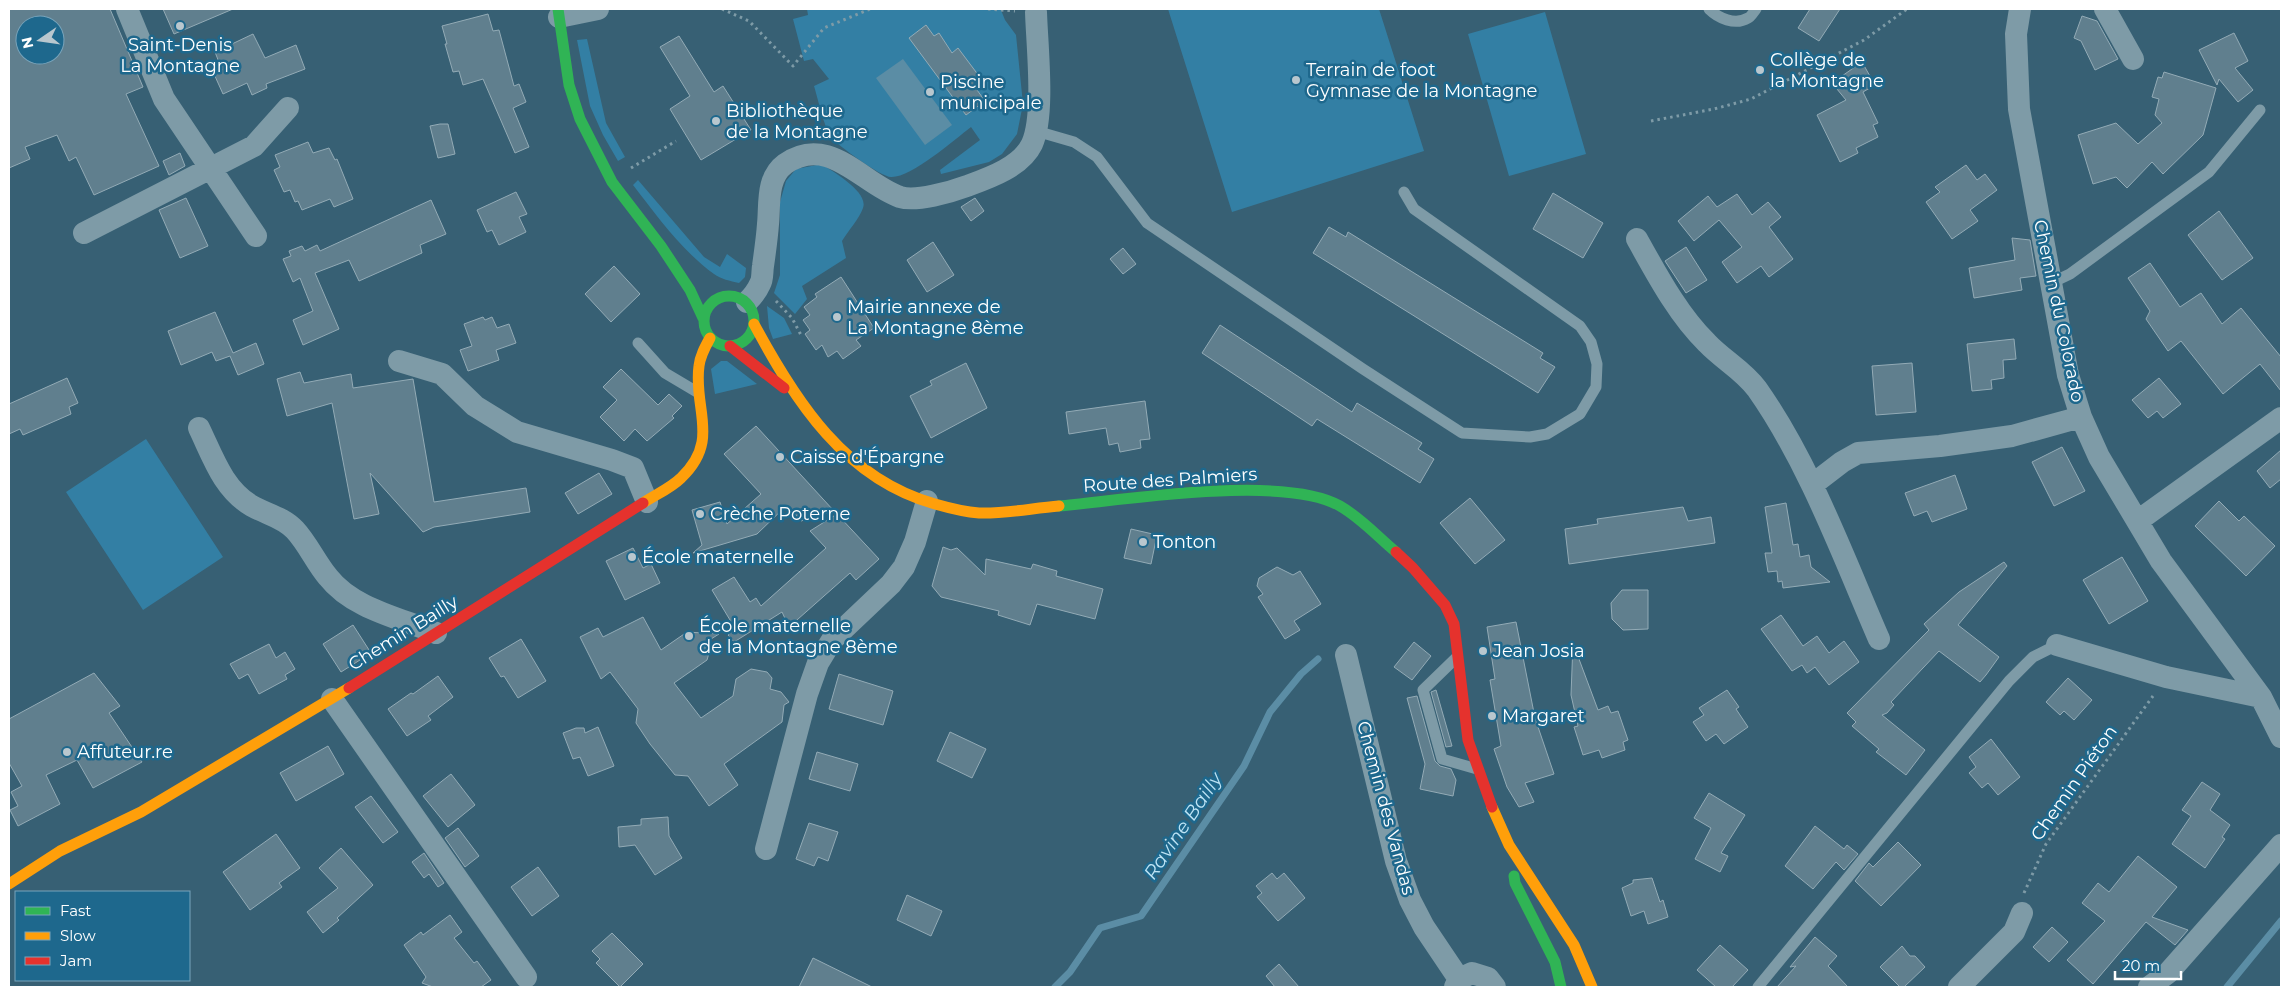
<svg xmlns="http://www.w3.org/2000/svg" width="2290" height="996" viewBox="0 0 2290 996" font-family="Montserrat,sans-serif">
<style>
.green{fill:#337fa4}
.water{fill:#5b8da5}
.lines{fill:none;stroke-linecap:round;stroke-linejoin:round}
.stream{stroke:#5b8da5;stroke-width:7}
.building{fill:#607f8e;stroke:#93abb6;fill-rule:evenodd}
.path{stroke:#7e9ba7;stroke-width:3;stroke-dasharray:2.5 4;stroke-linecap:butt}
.lane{stroke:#7e9ba7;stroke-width:11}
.street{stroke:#7e9ba7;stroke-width:22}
.fast{stroke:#30b455;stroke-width:11}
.slow{stroke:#ff9f0a;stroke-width:11}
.jam{stroke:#e5322d;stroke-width:11}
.poi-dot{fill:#b9c7ce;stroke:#1e688d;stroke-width:2}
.labels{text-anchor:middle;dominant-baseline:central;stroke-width:5;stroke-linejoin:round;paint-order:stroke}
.poi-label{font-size:18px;fill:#fff;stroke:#1e688d;text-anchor:start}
.street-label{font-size:18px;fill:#fff;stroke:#1e688d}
.water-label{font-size:19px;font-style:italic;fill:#bfe4f5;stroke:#1e688d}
</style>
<rect width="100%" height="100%" fill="#376074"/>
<path class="green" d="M807,9L1001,10L1005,20L1016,35L1023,104L1017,134L1002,154L989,162L941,174L940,170L980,140L971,127C954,140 911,178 891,177C881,177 837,145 831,137C824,127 818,99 814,86L829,79L813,59L804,61L793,19L808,15Z
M1168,9H1379L1424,151L1232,212Z
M1545,12L1586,154L1509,176L1468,34Z
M587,39L606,123L625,157L618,161L603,135L590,106L577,40Z
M822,164C833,172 869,192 863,208C859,219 848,231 842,241L846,258L802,286L807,299L795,314L774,293L780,275V202L786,181L796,169Z
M638,180L704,257L720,267L727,254L746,268L745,277L739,283C730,281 721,279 714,274C682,251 657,216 633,185Z
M767,306L784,318L792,334L773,339L769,328Z
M721,361H727L757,384L715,394L711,369Z
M146,439L223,557L143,610L66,492Z"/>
<path class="water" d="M903,59L952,125L925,145L876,78Z"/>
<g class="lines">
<path class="stream" d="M1055,987L1070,972L1100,928L1141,916L1244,766L1270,712L1301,674L1318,659
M2227,987L2281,921"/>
</g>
<path class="building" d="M9,9H110L143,87L126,94L159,166L94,195L76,157L69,161L57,135L25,147L30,159L9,168ZM25,25H55V55H25Z
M163,9H233L174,34Z
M1810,9H1840L1819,41L1798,28Z
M488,14L493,31L499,30L514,86L519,84L526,102L513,108L529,147L515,153L483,79L463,85L459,71L453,72L445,44H447L442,26Z
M2082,16L2097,21L2118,59L2095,70L2081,41L2074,38Z
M926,25L934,36L939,33L952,53L958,48L985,84L977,90L985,101L966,115L909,38Z
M2234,33L2248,61L2235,68L2253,90L2238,102L2219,79L2217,85L2199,50Z
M253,34L265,58L296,45L305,69L266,84L267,88L252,95L247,83L223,94L214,74L222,70L215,52Z
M679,36L714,92L723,86L751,130L701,160L670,109L690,96L660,47Z
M1862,62L1875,85L1863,92L1878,123L1873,125L1878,137L1856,148L1858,153L1840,162L1817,115L1846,100L1832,83Z
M2164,72L2216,88L2203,135L2163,174L2152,162L2127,188L2116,177L2093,184L2078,135L2116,123L2138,144L2162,123L2155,115L2159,99L2152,97L2158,77L2162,78Z
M440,124H448L455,154L438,158L430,126Z
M308,142L313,153L329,148L335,160L337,159L353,199L334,207L330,199L302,210L298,201L295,202L290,190L284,192L274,170L280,167L275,155Z
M180,153L185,166L169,175L163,161Z
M1966,165L1977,180L1985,174L1997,190L1970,210L1978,221L1952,239L1926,202L1940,192L1935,187Z
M516,192L527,214L519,217L526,232L499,245L492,230L487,232L477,210Z
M1553,193L1603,223L1583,258L1533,229Z
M1737,194L1752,215L1768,202L1781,217L1769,227L1793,259L1769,277L1761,266L1737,283L1722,262L1742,247L1719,220L1694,241L1678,221L1708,196L1717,207Z
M186,198L208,246L180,258L159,210Z
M975,198L984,211L971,221L961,207Z
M431,200L446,234L420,245L422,253L359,281L349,260L315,273L339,329L303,345L293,320L313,311L300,278L293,282L283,259L291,256L289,251L302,246L305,251L317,245L320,251Z
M2219,211L2253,258L2222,280L2188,235Z
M1329,227L1346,237L1348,232L1543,353L1540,358L1555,367L1538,393L1313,253Z
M2012,238L2030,240L2036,276L2020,278L2022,290L1974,298L1969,268L2015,260Z
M933,242L954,275L927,292L907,260Z
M1686,247L1707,280L1686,293L1665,261Z
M1123,248L1136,264L1123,274L1110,259Z
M2150,263L2180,307L2201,293L2222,324L2241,308L2281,357V391L2260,364L2223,394L2181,341L2168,351L2146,319L2150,311L2128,278Z
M614,266L640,294L611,322L585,294Z
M841,277L874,328L856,340L861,346L843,359L837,351L828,357L822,345L816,350L805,334L810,330L803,320L810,315L804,307L817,297L815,294Z
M215,312L233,353L256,343L264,364L238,375L230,356L216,361L212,352L181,365L168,331Z
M483,317L485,320L492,317L497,328L509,324L516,343L496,350L499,360L468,371L460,350L472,346L464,324Z
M1220,325L1352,412L1357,403L1422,443L1418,449L1434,459L1420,483L1317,419L1312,426L1202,353Z
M2014,339L2016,359L2003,360L2004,378L1991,380L1992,389L1972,391L1967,344Z
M966,363L987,408L931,438L910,396L932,385L930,381Z
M1912,363L1916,412L1876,415L1872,366Z
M621,369L658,405L669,394L682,406L672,416L674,418L647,441L635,429L624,441L600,417L617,400L603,387Z
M300,372L304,383L351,374L353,388L413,379L434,502L526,488L530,512L434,527L423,532L370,473L379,514L354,519L332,403L287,416L277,379Z
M67,378L78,403L69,407L71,414L23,435L20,429L9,434V404Z
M2159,378L2181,404L2163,418L2157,411L2148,418L2132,400Z
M1145,401L1150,439L1140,440L1141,448L1120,452L1118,443L1109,445L1106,428L1069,434L1066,412Z
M756,426L834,511L801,521L787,505L757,534L693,553L702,545L692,510L720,502L727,524L761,494L724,454Z
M2062,447L2085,491L2054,506L2032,462Z
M2281,450V479L2270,488L2257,471Z
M599,473L612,494L578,514L565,493Z
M1955,475L1967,509L1932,522L1927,511L1914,516L1905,493Z
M1470,498L1505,540L1475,564L1440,523Z
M2219,501L2239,521L2244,516L2275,546L2246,576L2195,526Z
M1786,503L1793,545L1798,544L1800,557L1809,555L1811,567L1830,582L1783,588L1782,581L1778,582L1777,571L1768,572L1765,553H1772L1765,507Z
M1683,507L1688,521L1711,517L1715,543L1569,564L1565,529L1598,524L1597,519Z
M837,514L879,559L856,580L850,573L789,627L782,612L734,642L728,635L741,623L740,621L733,625L712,590L734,577L750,602L756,598L761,606L826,548L810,531Z
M1131,529L1157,535L1151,564L1124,558Z
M943,547L951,550L957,548L985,575L986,559L1031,569L1033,564L1057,571L1056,576L1103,589L1095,619L1037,604L1030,625L998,615L999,611L941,597L932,586Z
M633,548L643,568L651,564L660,583L625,600L606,561Z
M2122,557L2148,601L2109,624L2083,580Z
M2004,562L2007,566L1958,625L1999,657L1986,675L1980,682L1939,651L1891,702L1894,705L1887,713L1882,715L1925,750L1906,775L1876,752L1879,749L1852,726L1856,722L1847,713L1929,630L1924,624L1959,592Z
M1277,567L1293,575L1300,571L1321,604L1294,621L1300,630L1285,639L1258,597L1263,594L1257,586L1259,578Z
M1622,590H1648V629L1623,630L1612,619L1611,603Z
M1781,615L1803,646L1817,636L1829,653L1844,641L1859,662L1829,685L1815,667L1807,673L1802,665L1792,671L1761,629Z
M643,617L661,650L687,632L719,634L703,644L709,653L707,660L674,683L701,718L733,696L736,679L751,669L767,672L772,678L770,689L781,692L789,702L784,705L782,722L724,764L738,785L709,806L688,776L675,775L650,744L636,723L638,709L610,672L601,679L580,637L598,628L603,637Z
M1516,622L1535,718L1554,774L1525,783L1534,802L1519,807L1507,787L1494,749L1501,746L1490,680L1495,679L1487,627Z
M353,625L371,653L341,672L323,644Z
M521,639L546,681L518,698L504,676L501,677L489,658Z
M1414,642L1431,656L1412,680L1394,667Z
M1573,643L1598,710L1608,706L1611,713L1618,711L1628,740L1623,742L1625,750L1602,758L1599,750L1583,755L1574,727L1578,726L1571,695Z
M269,644L276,658L285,652L295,669L285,675L287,679L259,694L248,674L239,679L230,664Z
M94,673L120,706L109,713L142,762L93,788L77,760L46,775L60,804L18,826L10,810L18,806L11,792L22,786L9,763V719Z
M839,674L893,691L883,725L829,709Z
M438,676L453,697L428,716L431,720L407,736L388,709L411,693L413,694Z
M2068,678L2092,700L2074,720L2064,711L2060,715L2046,702Z
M1436,690L1452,746L1446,747L1431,692Z
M1727,690L1739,707L1736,709L1748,727L1724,744L1716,734L1706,741L1693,722L1704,715L1699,708Z
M1417,696L1435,761L1440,766L1451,769L1456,780L1453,796L1420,789L1425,764L1407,698Z
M598,727L614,766L588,776L580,757L573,759L563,733L576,728H584L585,733Z
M950,732L986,749L972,778L937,761Z
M1991,739L2020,777L1998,795L1988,783L1982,788L1969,773L1976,767L1969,757Z
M328,746L344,774L296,801L280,773Z
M817,752L858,764L850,791L809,779Z
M451,774L475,805L448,827L423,796Z
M2202,782L2220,794L2210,810L2230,825L2222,837L2225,839L2205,868L2172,844L2191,816L2182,810Z
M1709,793L1745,815L1721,853L1728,856L1720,872L1695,859L1711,828L1694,818Z
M371,796L398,832L383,843L355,807Z
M668,817L669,836L682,858L655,875L635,845L619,847L618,827L641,825V819Z
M809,823L838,832L828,861L818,857L814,866L796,859Z
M1815,826L1844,849L1847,845L1858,854L1844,870L1836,862L1813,889L1785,866Z
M458,828L479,856L465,867L445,838Z
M276,834L300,868L279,883L282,887L250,910L223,872Z
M1898,842L1921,865L1881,906L1855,881L1869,863L1873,867Z
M341,848L373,885L337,918L339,920L323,933L307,912L338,888L319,868Z
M424,853L444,883L438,887L429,874L424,878L412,862Z
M2138,856L2177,887L2152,917L2188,930L2175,945L2146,922L2093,984L2067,960L2105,921L2082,903L2098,883L2109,892Z
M538,867L559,896L532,916L511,887Z
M1272,873L1277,879L1284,873L1305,898L1278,921L1257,897L1262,893L1256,886Z
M1652,878L1660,902L1663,900L1668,917L1648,924L1644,911L1631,916L1622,888L1633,883V880Z
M907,895L942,911L931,936L897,920Z
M450,915L462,932L454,938L474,963L477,961L491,980L481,987H433L422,983L426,977L404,945L421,932L423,935Z
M2052,927L2068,942L2049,962L2033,947Z
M612,933L643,964L620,987L596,963L600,959L592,951Z
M1815,937L1837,956L1828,966L1848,987H1777L1796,966L1790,967Z
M1720,945L1748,970L1732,987H1716L1697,970Z
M1902,946L1910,956H1915L1925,967L1904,987H1900L1880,967Z
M813,958L872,987H799Z
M1279,964L1299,987H1275L1266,976Z"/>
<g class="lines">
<path class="path" d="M722,9L749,21L793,66L824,28L870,9
M988,9L1015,11
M1651,121L1714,109L1751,99L1864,40L1907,9
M631,168L676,141
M776,301L792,318L802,337
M2024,893L2046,844L2153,696"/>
<path class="lane" d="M1709,9C1718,18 1735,26 1748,18C1751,17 1754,11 1756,9
M1036,131L1074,142L1097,157L1147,223L1363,369L1462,433L1530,437L1547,434L1580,414L1596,387L1597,364L1591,342L1580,326L1414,209L1404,192
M2051,283L2070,274L2209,172L2260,110
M638,343L665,373L697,392
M1456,658L1423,690L1442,759L1477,769
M1758,987L2009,681L2033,657L2057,645"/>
<path class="street" d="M127,9L164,99L256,236
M2020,9L2016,34L2019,109L2068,375L2081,417L2099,457L2161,561L2261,697L2281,737
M2105,9L2133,59
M559,17L598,9
M84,233L254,146L288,108
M1637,239C1656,273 1678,315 1707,343C1723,360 1743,370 1757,389C1809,463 1843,556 1879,639
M747,302C752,297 757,291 760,284C763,279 762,272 763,266C765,252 767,238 768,224C770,205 766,178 785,164C829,133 862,184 900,197C916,202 951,192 967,186C989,178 1021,167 1032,144C1045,115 1037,46 1036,12
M399,361L442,374L475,406L517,432L612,460L633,468L647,502
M199,428C213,457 223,489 252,506C266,514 283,517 295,530C308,544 316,563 328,577C353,609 400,618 436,633
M1812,485L1842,462L1858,453L1940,446L2012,436L2081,417
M2139,520L2281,418
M2057,645L2166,677L2261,697
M1346,655L1396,861L1410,900L1424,927L1459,979
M332,699L526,977
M766,849L807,694L818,663L832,640L891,584L904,567L915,542L927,501
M1455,987L1459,979L1472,973L1488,978L1495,987
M1959,987L2014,932L2022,913
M2149,987L2168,973L2281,845"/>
<path class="fast" d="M558,9L569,85L580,119L612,182L661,246L690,290L703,318
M704 321a25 25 0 1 1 50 0a25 25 0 1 1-50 0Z
M1059,506C1125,500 1285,474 1340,506C1361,518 1378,537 1396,552
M1514,876L1515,883L1555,962L1561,987"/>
<path class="slow" d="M754,324C796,402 845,479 935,504C949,508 965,512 979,513C1005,514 1033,508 1059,506
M643,503C655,495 671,488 681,478C721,440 693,409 699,366C700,356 705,347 710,338
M1492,807L1509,845L1574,945L1592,987
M9,884L60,851L141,812L349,688"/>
<path class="jam" d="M730,346L784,388
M1396,552L1413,568L1445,605L1454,624L1468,740L1492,807
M349,688L643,503"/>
</g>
<g class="poi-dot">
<circle cx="180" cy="26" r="5"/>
<circle cx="1760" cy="70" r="5"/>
<circle cx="1296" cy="80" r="5"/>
<circle cx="930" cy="92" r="5"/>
<circle cx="716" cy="121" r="5"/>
<circle cx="837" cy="317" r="5"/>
<circle cx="780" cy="457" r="5"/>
<circle cx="700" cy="514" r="5"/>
<circle cx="1143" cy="542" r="5"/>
<circle cx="632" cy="557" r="5"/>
<circle cx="689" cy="636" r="5"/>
<circle cx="1483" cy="651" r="5"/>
<circle cx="1492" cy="716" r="5"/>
<circle cx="67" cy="752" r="5"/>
</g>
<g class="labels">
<g class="poi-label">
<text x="180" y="45" text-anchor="middle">Saint-Denis<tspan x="180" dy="21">La Montagne</tspan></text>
<text x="1770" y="60">Collège de<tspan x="1770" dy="21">la Montagne</tspan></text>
<text x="1306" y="70">Terrain de foot<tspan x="1306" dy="21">Gymnase de la Montagne</tspan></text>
<text x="940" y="82">Piscine<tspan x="940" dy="21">municipale</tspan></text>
<text x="726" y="111">Bibliothèque<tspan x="726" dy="21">de la Montagne</tspan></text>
<text x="847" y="307">Mairie annexe de<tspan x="847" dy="21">La Montagne 8ème</tspan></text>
<text x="790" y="457">Caisse d'Épargne</text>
<text x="710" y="514">Crèche Poterne</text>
<text x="1153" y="542">Tonton</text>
<text x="642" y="557">École maternelle</text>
<text x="699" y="626">École maternelle<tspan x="699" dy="21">de la Montagne 8ème</tspan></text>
<text x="1493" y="651">Jean Josia</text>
<text x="1502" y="716">Margaret</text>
<text x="77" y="752">Affuteur.re</text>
</g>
<g class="street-label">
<text transform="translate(2059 311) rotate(78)">Chemin du Colorado</text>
<text transform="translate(1170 480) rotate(-4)">Route des Palmiers</text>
<text transform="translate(403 633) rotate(-32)">Chemin Bailly</text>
<text transform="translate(2074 783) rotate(-55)">Chemin Piéton</text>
<text transform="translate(1386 808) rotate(75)">Chemin des Vandas</text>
</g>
<g class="water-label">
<text transform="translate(1183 826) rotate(-56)">Ravine Bailly</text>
</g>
</g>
<rect width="2290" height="996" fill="none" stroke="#ffffff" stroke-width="20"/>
<rect x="15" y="891" width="175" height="90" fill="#1e688d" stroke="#78a4bb"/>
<rect x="25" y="907" width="25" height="8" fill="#30b455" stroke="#78a4bb"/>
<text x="60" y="916" font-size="15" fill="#ffffff">Fast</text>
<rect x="25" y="932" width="25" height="8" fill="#ff9f0a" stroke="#78a4bb"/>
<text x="60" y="941" font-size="15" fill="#ffffff">Slow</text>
<rect x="25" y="957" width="25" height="8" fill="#e5322d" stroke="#78a4bb"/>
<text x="60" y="966" font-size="15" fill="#ffffff">Jam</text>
<g transform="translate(40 40) rotate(257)"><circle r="24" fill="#1e688d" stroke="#78a4bb"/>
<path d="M0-4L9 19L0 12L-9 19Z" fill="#b9c7ce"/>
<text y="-8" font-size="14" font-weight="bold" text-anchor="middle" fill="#ffffff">N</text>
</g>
<path d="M2115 971v8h66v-8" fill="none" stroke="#ffffff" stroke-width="2.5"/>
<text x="2122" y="971" font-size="15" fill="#ffffff" stroke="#1e688d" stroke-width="4" paint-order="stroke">20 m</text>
</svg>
